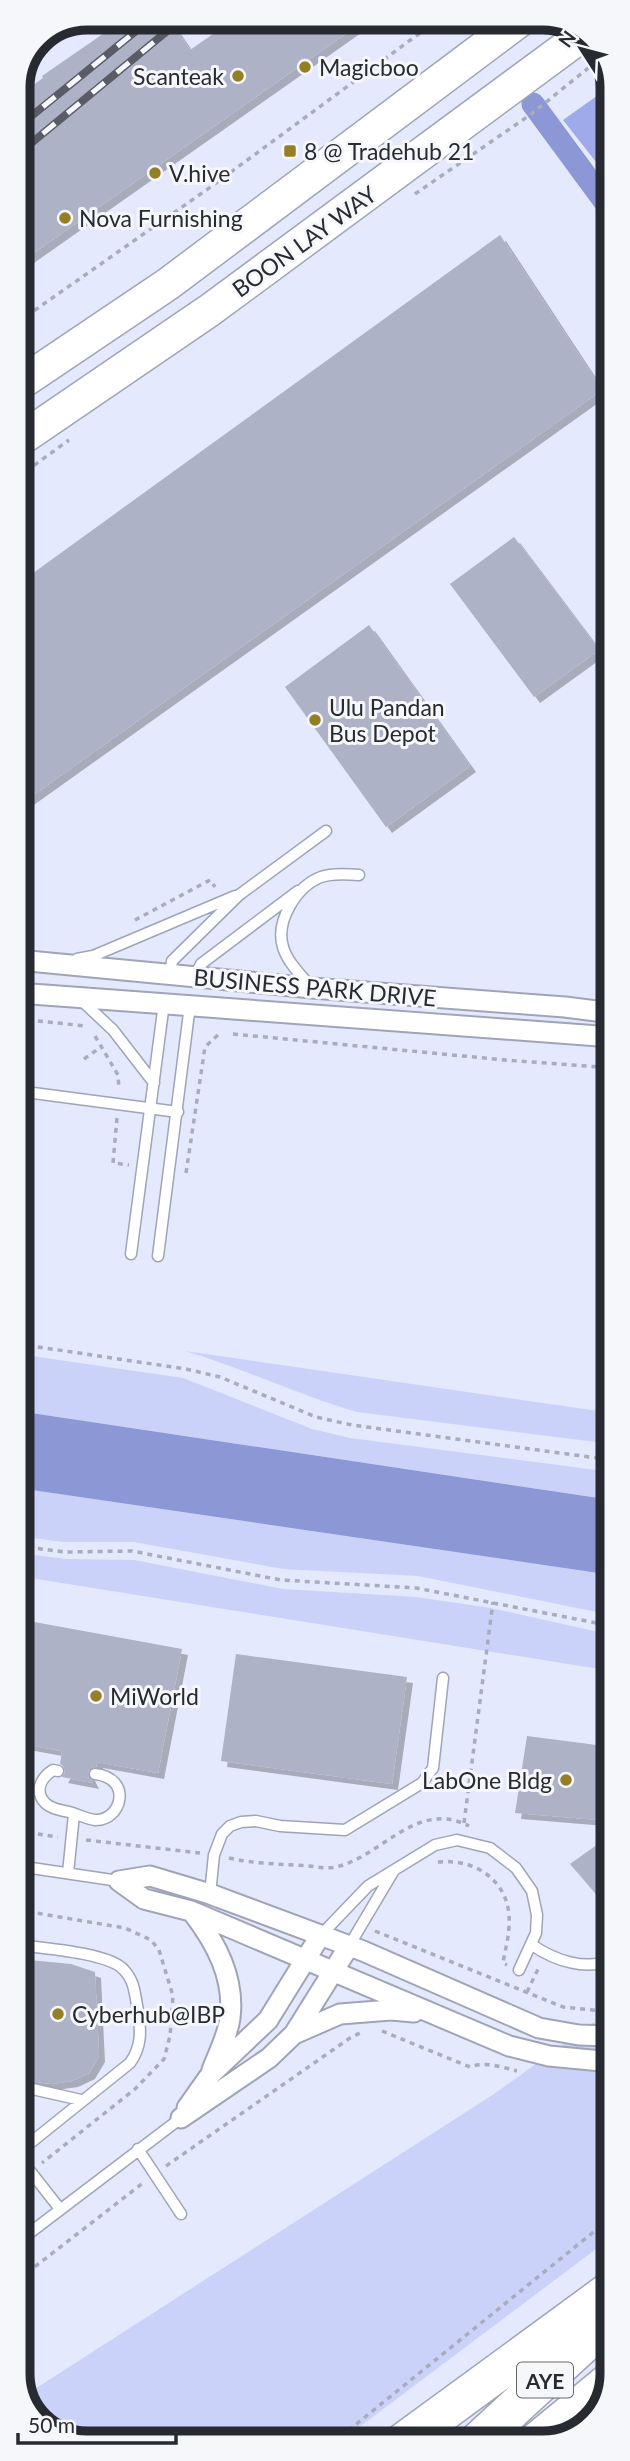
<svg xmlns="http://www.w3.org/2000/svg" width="630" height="2461" viewBox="0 0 630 2461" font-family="Lato,sans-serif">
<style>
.green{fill:#cad2f9}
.forest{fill:#9eaae9}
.water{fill:#8c98d6}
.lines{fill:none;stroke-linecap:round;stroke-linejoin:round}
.canal{stroke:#8c98d6;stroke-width:23}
.building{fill:#adb2c6;filter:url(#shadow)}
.lane-casing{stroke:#9fa4b7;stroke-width:13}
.street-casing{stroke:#9fa4b7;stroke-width:23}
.primary-casing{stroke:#9fa4b7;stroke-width:35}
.highway-casing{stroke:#9fa4b7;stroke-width:40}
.path{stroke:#a8acbc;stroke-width:3.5;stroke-dasharray:5 5;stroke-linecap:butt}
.lane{stroke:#fff;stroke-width:10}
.street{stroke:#fff;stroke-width:19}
.primary{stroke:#fff;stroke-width:32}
.highway{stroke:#fff;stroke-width:37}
.rail-casing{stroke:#595b67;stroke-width:8}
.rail{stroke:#f6f7fb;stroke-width:5;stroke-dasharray:16;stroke-linecap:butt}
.poi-dot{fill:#947e26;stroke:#f6f7fb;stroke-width:2.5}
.labels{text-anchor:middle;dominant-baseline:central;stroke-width:6;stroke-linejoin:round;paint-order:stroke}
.shield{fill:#f6f7fb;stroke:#66686e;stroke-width:2}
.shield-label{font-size:21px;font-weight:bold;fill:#282a32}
.poi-label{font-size:23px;fill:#282a32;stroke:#f6f7fb;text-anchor:start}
.street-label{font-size:23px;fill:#282a32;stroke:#f6f7fb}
.rim{fill:none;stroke:#282a32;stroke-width:9}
</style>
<defs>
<filter id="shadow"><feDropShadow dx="6" dy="6" stdDeviation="0" flood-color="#0004"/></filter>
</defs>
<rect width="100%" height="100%" fill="#e4e9fe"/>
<path class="green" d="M185,1351L612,1413V1444L357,1412C298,1395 243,1368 185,1351Z
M18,1354L183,1378L312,1429L350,1438L612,1472V1500L18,1411Z
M18,1488L612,1575V1615L418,1576L283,1569L134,1542H63L18,1536Z
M18,1553L66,1559L134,1560L283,1589L416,1597L491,1608L612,1635V1671L18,1576Z
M594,2022L612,2047V2237L338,2443H78L41,2426L24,2396L494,2094Z"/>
<path class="forest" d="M611,86V181L563,120Z"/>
<path class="water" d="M18,1411L612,1500V1575L18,1488Z"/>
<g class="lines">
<path class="canal" d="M468,18L469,19
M533,104L611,210"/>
</g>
<path class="building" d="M102,18H168L190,50L236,18H368L18,264V96L43,78L42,76L110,29Z
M500,235L602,390L18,806V584Z
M514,537L599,650L534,697L450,584Z
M369,625L470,766L386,827L285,687Z
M18,1619L182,1649L158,1773L97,1762L96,1767L90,1768L88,1773L93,1783L62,1777L65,1772L63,1766L60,1764L62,1751L18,1743Z
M236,1654L407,1677L392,1784L221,1761Z
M527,1736L612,1747V1821L515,1813Z
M612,1834V1913L570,1864Z
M19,1959L71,1964L95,1972L99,2056L89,2073L72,2081L51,2084L19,2079Z"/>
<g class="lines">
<defs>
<path id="lane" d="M77,959L93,956L235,896
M170,975L172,961L239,895L326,831
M194,977L201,964L298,891
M311,987C302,976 287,962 283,947C275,921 297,886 321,877C332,873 348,874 359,875
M81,1000L113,1030L154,1083
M18,1091L178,1112
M131,1254L164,1003
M158,1256L190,1005
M58,1771L53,1770C44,1776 36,1786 41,1797C46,1808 59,1810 69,1812C77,1814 87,1819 95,1820C122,1821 133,1778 95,1774
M18,1866L119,1881
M68,1873L74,1814
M210,1894L214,1855L222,1834L230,1826L241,1822L256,1821L280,1826L345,1830L422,1783L433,1768L443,1678
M320,1936L368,1886L435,1845L457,1840L490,1848L516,1868L532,1891L537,1915L536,1933L519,1970
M19,1945C42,1948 110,1953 124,1970C135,1981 135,1996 138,2011C141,2031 142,2046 130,2063L19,2152
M532,1945C554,1960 587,1972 612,1959
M349,1946L393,1872
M19,2086L81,2100
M138,2149L181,2214
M19,2157L60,2209
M19,2241L181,2118"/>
<path id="street" d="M18,960L312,988L565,1007L612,1013
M18,993L612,1037
M119,1881L144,1899L191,1911L509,2046L549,2056L612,2062
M119,1881L150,1876L210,1894L363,1951L539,2028L579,2035L612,2036
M193,1913C216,1943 235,1978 230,2018C228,2035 218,2054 212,2070
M294,2034L340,2014L391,2010L414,2012
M187,2108L211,2074L268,2020L320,1936
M181,2118L269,2058L294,2034L349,1946"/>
<path id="primary" d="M18,385L168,284L523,18
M18,441L210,310L584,34"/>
<path id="highway" d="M403,2442L612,2289
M477,2442L612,2318
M536,2442L610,2381"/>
</defs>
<use href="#lane" class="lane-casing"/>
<use href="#street" class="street-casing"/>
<use href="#primary" class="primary-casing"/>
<use href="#highway" class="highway-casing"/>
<path class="path" d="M415,194L530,115L602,57
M18,322L212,186L439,19C452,27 460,27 474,19
M18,477L69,440
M135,920L210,880L215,887
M18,1019L86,1026
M233,1034L505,1060L612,1068
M95,1036L118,1075L119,1089
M84,1059L101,1047
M117,1118L113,1163L129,1165
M186,1173L205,1047L220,1033
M18,1344L186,1369L220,1377L316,1417L352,1425L612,1460
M18,1546L65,1552L132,1551L281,1580L416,1588L612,1626
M464,1823L493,1602
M18,1831L58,1837
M86,1840L200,1853
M229,1858C255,1864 282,1864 309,1866C318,1867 328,1869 336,1867C383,1856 416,1799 469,1826
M438,1862C477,1858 512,1883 509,1925C509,1937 505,1950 503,1963L507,1965
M18,1910L125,1928L151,1940L159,1950L173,1996L170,2036L164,2059L135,2089L42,2163
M375,1931L563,2007L612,2012
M527,1992L540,1965
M382,2031L470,2067C485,2061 501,2067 517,2071
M166,2166L350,2038L362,2032
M19,2279L143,2183
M333,2443L612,2217"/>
<use href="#lane" class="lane"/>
<use href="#street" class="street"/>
<use href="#primary" class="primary"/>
<use href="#highway" class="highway"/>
<defs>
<path id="rail" d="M18,127L152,18
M18,154L183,18"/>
</defs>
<use href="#rail" class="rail-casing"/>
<use href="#rail" class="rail"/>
</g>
<g class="poi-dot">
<circle cx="305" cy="67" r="7"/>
<circle cx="238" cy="76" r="7"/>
<rect x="283" y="144" width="14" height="14" rx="3.5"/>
<circle cx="155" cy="173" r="7"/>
<circle cx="65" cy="218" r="7"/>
<circle cx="315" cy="720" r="7"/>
<circle cx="96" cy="1696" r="7"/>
<circle cx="566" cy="1780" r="7"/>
<circle cx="58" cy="2014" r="7"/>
</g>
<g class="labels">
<rect class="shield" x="517" y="2362.5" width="56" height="35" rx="5"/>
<g class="shield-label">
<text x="545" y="2380">AYE</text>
</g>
<g class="poi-label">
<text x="319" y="67">Magicboo</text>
<text x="224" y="76" text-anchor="end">Scanteak</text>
<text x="304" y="151">8 @ Tradehub 21</text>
<text x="169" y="173">V.hive</text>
<text x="79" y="218">Nova Furnishing</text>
<text x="329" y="707">Ulu Pandan<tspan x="329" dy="26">Bus Depot</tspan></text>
<text x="110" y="1696">MiWorld</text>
<text x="552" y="1780" text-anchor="end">LabOne Bldg</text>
<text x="72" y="2014">Cyberhub@IBP</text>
</g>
<g class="street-label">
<text transform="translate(304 241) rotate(-36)">BOON LAY WAY</text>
<text transform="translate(315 987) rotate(5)">BUSINESS PARK DRIVE</text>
</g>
</g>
<path d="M0 0H630V2461H0ZM87 30H543A57 57 0 0 1 600 87V2374A57 57 0 0 1 543 2431H87A57 57 0 0 1 30 2374V87A57 57 0 0 1 87 30Z" fill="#f6f7fb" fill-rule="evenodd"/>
<path class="rim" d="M87 30H543A57 57 0 0 1 600 87V2374A57 57 0 0 1 543 2431H87A57 57 0 0 1 30 2374V87A57 57 0 0 1 87 30Z"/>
<g transform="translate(581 49) rotate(306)" stroke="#f6f7fb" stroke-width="5" paint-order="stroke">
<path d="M0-5L12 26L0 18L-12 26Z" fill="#282a32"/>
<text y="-10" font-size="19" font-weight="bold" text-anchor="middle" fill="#282a32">N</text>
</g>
<path d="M18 2433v10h158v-10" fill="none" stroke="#282a32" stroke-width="3.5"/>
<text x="28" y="2433" font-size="21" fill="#282a32" stroke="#f6f7fb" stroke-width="5" paint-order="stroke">50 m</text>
</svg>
